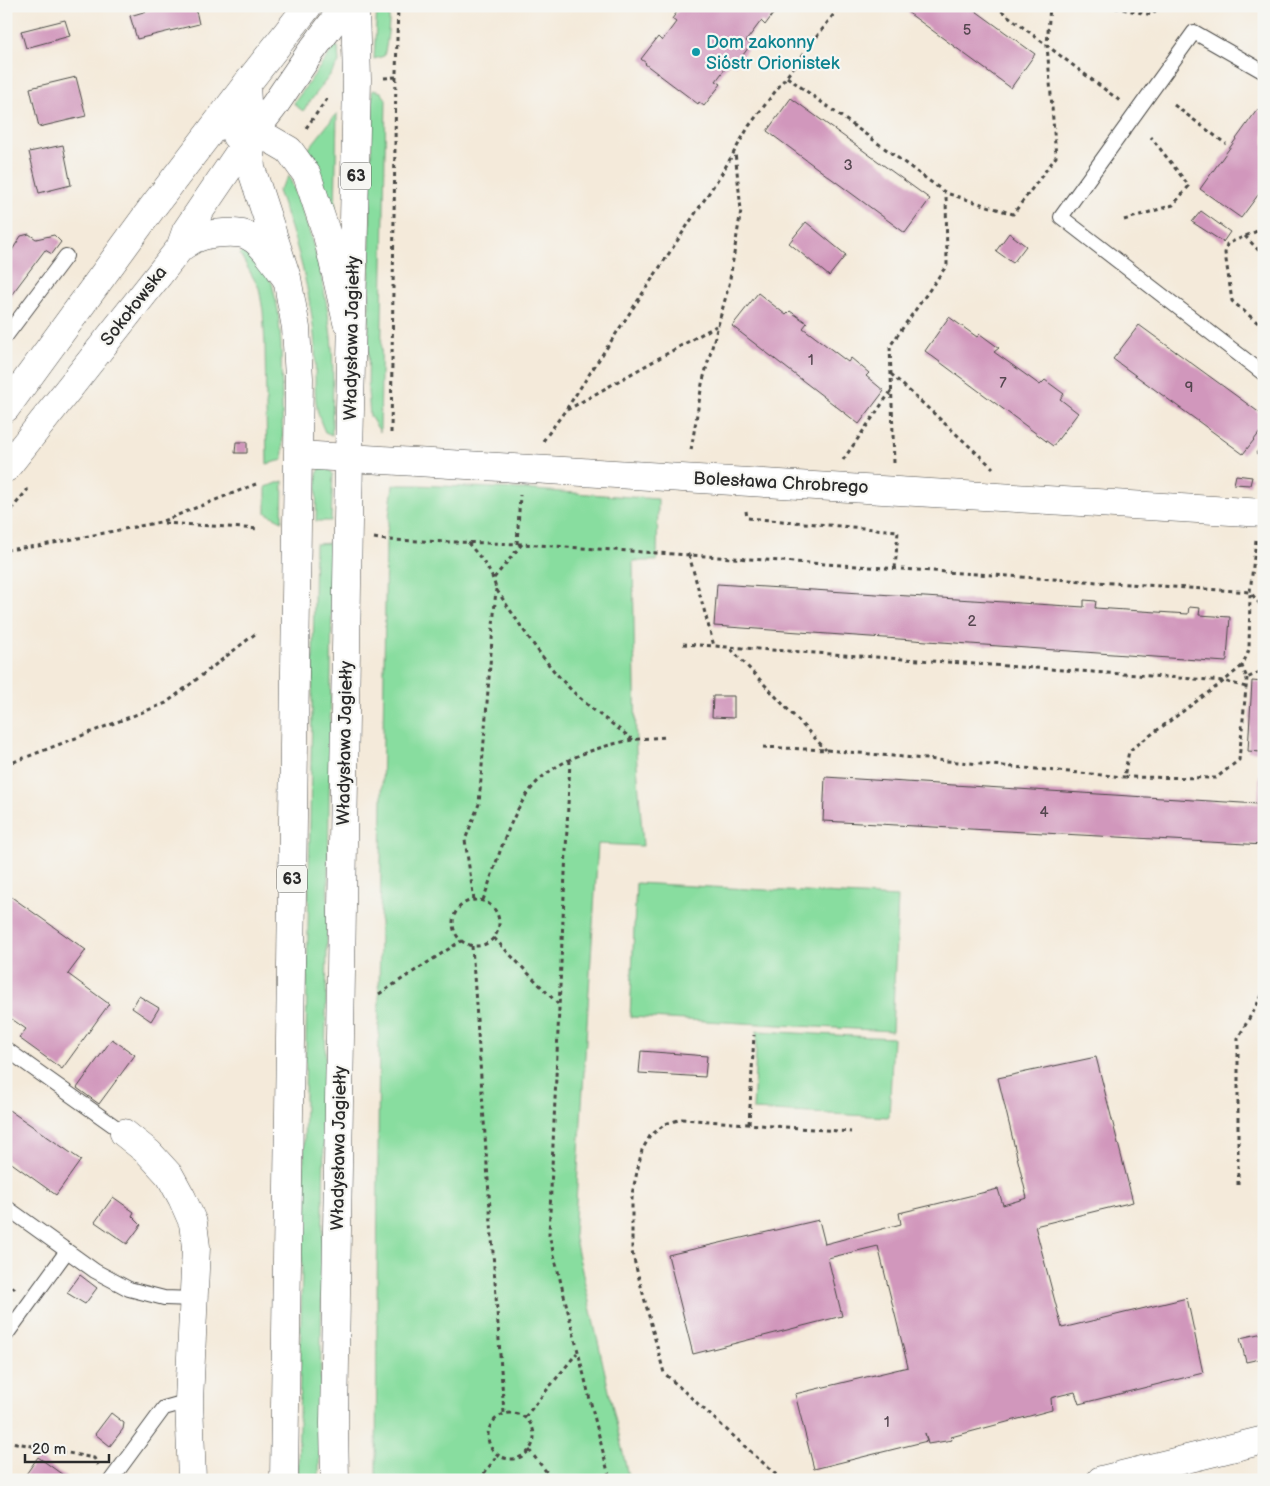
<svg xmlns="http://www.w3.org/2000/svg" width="1270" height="1486" viewBox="0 0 1270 1486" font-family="'Balsamiq Sans',sans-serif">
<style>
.green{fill:#88dd9f;stroke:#5a8465}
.building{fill:#d197bc}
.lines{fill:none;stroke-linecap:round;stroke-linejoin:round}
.lane-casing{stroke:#494845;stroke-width:16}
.street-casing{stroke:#494845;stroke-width:29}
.secondary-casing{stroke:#494845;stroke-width:29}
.primary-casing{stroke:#494845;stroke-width:29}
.path{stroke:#494845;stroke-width:3;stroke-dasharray:4 4;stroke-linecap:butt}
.lane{stroke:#fff;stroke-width:14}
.street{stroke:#fff;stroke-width:28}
.secondary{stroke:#fff;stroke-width:28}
.primary{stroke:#fff;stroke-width:28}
.culture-dot{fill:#0f9aa8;stroke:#f6f6f2;stroke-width:2}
.labels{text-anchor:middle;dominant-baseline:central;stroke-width:4.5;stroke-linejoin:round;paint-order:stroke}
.number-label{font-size:15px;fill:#54464f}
.shield{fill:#f6f6f2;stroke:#686867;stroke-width:1}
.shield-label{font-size:16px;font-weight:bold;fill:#2b2b2b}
.culture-label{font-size:18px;fill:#0d838f;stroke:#f6f6f2;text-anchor:start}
.street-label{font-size:18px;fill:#2b2b2b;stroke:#f6f6f2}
</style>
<rect width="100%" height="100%" fill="#f6f6f2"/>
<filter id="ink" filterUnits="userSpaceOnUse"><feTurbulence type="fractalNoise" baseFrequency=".02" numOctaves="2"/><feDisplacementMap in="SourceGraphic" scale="10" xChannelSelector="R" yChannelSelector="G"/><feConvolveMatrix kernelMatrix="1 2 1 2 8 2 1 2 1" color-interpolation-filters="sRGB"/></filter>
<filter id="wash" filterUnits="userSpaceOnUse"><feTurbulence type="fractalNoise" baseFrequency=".0096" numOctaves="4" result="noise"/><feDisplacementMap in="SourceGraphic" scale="20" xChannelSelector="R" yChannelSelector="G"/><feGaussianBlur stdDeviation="1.12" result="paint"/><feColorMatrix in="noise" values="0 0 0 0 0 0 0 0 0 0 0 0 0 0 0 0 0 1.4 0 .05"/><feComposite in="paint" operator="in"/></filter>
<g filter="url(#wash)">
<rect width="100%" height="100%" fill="#f4eada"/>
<path class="green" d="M377,6H390C389,23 388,40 384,56L374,59Z
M335,46L338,47L339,63L303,111L295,105L294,103Z
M373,90L381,92L386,99L380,432L370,416L368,392L372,92Z
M337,113L335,216C328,193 320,172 306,152Z
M289,176C309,225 324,275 330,328C335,363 332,400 332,435L325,432C310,401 317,378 315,346C311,292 297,241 278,191Z
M245,249L260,263L272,283L278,310L281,344L283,460L267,464L265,345L263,311L259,288L240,254Z
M321,467H327L333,474L331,521H316L317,474Z
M283,481L282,521L266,513V487Z
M393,485H415L520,489L658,499L657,561H633L636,750L643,846L598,844L574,1235L629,1480H376L379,994L386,540Z
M333,543L319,1480H298L315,544Z
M636,883L898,897L892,1031L630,1017Z
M757,1031L893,1038L889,1117L753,1110Z"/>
<g id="blocks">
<path class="building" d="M164,6H195L199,24L137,39L130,16Z
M681,6H779L765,25L761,21L746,41L751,44L735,66L730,62L716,81L721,84L704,106L699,102L698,104L645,64L646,63L641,59L658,37L662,41L676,22L672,19Z
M899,6H969L1035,54L1011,88Z
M65,20L70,36L26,48L21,31Z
M76,77L86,116L39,127L30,88Z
M791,98L930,199L905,233L767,131Z
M1257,110L1264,114V187L1241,218L1200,189Z
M63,145L71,185L39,193L29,152Z
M1201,211L1230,232L1223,242L1192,222Z
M806,222L846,255L829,276L789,243Z
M1009,233L1026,246L1013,263L996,251Z
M29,234L36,239L54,235L61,242L52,254L45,250L6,302V253L11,252L21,236Z
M758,293L786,315L790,311L807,323L803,328L848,362L851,358L869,373L866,376L884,391L859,424L732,326Z
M949,317L977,337L980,334L999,348L994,352L1040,385L1045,380L1064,394L1060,399L1078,413L1053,446L925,351Z
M1139,325L1264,416V427L1243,454L1113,359Z
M236,442H247V453H235Z
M1264,442V459L1256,453Z
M1236,475L1252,477L1250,485L1234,484Z
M717,584L1084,607V600L1096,601L1095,608L1188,614L1189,607L1200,608L1199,615L1230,617L1227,659L1226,662L714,626Z
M1252,681L1264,682V845L823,821L825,777L1258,804L1261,752L1248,751Z
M713,696H734V718L712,717Z
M6,893L86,950L68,974L109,1004L62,1069L19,1038L26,1029L6,1015Z
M139,996L159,1008L151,1021L132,1008Z
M112,1039L135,1055L99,1104L77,1088Z
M641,1051L707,1056L705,1077L639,1073Z
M1096,1057L1133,1202L1035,1226L1062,1328L1187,1298L1203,1373L1079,1404L1075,1392L1062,1395L1051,1398L1052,1410L951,1437L952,1440L928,1444L925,1433L927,1441L814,1469L795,1394L908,1367L878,1246L828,1258L842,1316L693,1354L668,1255L819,1220L825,1244L901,1224L899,1213L998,1189L1003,1205L1027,1198L998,1078Z
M6,1108L81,1160L56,1195L6,1159Z
M113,1197L134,1212L132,1216L141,1225L127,1244L95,1222Z
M80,1275L97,1288L85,1304L67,1293Z
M1263,1333L1264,1358L1246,1362L1240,1338Z
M111,1413L124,1423L123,1429L110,1446L95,1434Z
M38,1457L70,1480H22Z"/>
</g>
</g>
<g filter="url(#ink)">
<use href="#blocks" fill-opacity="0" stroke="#494845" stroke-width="1"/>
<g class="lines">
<defs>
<path id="lane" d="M1264,72L1194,32L1061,217L1264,374
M6,336L66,256
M6,1049L124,1133
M6,1207L95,1271L129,1289L164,1298L194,1299
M6,1335L67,1251
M111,1480L164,1408L189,1401"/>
<path id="street" d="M299,455L1264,513
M124,1133L149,1153L170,1176L182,1198L193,1223L196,1247L189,1401L192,1480
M1101,1480L1264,1440"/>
<path id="secondary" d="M236,136L270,139L289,150L307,175L327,235L347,322
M180,248C185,245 191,240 197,238C209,233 239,230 250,237C265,245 276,265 286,278
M6,408L152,208L246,85
M6,468L180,248L186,231L250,137L274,106L310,53L345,6"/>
<path id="primary" d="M284,1480L299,378L296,328L287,278L251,168L246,85L308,6
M335,1480L334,1424L349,457L357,80L355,6"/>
</defs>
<use href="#lane" class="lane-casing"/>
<use href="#street" class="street-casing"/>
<use href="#secondary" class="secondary-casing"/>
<use href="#primary" class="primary-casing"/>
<path class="path" d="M995,6L1120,101
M1107,6L1152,15L1159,6
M787,77L946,193L1013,214L1056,157L1047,45L1050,6
M384,78L396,77
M1174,105L1226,144
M306,128L327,99
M1124,220L1173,205L1189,186L1151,137
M1264,228L1227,244L1225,253L1232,301L1264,328
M1245,236L1264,256
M891,374L993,468
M567,410L716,326
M391,433L396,73L398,6
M543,441L565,411L722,173L749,126L840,6
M691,450L702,384L729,285L741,210L735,152
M843,460L891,391
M894,463L890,346L947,265L946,193
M746,511L747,518L898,531L895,569
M6,516L28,489
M164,523L258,529
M374,538L386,540L522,544L1250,592L1249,650L1242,666L1247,678L1264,670
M1256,540L1250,592L1264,609
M468,543C480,557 492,570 496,589C522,627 546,668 581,699C597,714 616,726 633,740
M517,544L520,495
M6,550L38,546L160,522L256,484
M689,555L714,646L1224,681L1246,687
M494,578L522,544
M683,644L714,646
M731,649L826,750
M1242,666L1224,681L1129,751L1124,777L1216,778L1239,760L1247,678
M763,747L826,750L1124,777
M570,760L549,1235L610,1480
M6,765L166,703L255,634
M453 923a23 23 0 1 1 46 0a23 23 0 1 1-46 0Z
M474,900L465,840L479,804L496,589
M483,900C496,866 508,818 531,789C552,761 599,746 632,740C643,738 655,738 666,737
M494,938L558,1004
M472,946L504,1413
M379,994L461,941
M749,1124L754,1035
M1238,1185V1038L1264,992
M6,1281L15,1289
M488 1436a23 23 0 1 1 46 0a23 23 0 1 1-46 0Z
M525,1417L577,1353
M6,1441L94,1458L98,1465
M529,1450L553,1480
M479,1480L498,1455
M782,1480L664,1373L632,1252V1194L642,1150L650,1136L665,1124L682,1119L851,1132"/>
<use href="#lane" class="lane"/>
<use href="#street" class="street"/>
<use href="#secondary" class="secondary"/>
<use href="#primary" class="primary"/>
</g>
</g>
<circle class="culture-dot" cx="696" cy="52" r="5"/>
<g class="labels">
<g class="number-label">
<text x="967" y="30">5</text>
<text x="848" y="165">3</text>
<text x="811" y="360">1</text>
<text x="1003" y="383">7</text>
<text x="1189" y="387">9</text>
<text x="972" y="621">2</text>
<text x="1044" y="812">4</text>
<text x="887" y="1422">1</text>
</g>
<g class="shield">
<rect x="341" y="162.5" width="30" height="27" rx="4"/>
<rect x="277" y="865.5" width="30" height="27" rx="4"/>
</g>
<g class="shield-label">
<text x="356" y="176">63</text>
<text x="292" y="879">63</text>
</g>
<g class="culture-label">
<text x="706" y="42">Dom zakonny<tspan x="706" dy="21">Sióstr Orionistek</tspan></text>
</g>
<g class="street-label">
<text transform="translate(134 306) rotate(-52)">Sokołowska</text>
<text transform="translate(352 338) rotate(-89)">Władysława Jagiełły</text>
<text transform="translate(781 483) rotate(3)">Bolesława Chrobrego</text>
<text transform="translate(345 743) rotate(-89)">Władysława Jagiełły</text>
<text transform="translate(339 1148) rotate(-89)">Władysława Jagiełły</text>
</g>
</g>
<rect width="1270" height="1486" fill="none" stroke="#f6f6f2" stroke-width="25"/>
<path d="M25 1454v8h84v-8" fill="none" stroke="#2b2b2b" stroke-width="2.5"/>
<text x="32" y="1454" font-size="15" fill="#2b2b2b" stroke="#f6f6f2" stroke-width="4" paint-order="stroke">20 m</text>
</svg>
